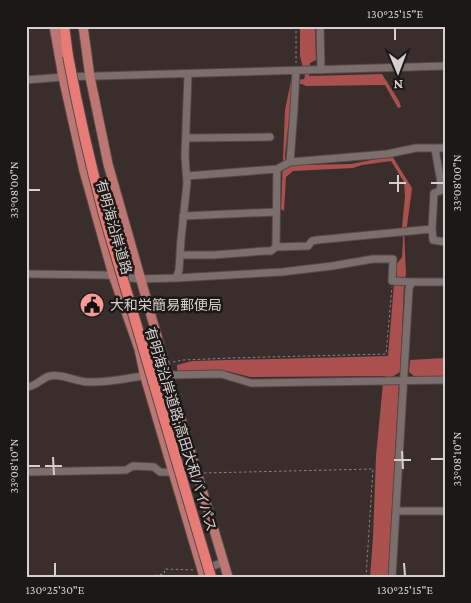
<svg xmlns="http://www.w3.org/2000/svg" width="471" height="603" viewBox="0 0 471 603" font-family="'Crimson Pro','Noto Sans JP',serif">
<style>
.water{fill:#aa504e}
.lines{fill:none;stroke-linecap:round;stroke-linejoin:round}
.minor-casing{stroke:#544a4a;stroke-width:9}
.major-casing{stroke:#544a4a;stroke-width:11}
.highway-casing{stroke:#544a4a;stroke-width:12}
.path{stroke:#8c8382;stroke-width:1;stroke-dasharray:2.5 2.5;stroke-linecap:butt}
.minor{stroke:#7b6e6d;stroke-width:7}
.major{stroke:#bd7672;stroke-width:9}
.highway{stroke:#e97b76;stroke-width:10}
.highway-bridge-casing{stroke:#544a4a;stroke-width:12;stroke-linecap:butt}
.highway-bridge{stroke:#e97b76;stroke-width:10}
.ticks{fill:none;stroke:#d7d0cf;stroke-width:2}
.labels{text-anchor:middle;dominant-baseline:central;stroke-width:5;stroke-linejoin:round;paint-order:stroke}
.street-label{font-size:14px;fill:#d7d0cf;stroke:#1d1818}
.poi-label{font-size:14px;fill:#d7d0cf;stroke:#1d1818;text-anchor:start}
.neatline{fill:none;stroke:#d7d0cf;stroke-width:2}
.ticks-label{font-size:12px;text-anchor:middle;fill:#d7d0cf}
</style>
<rect width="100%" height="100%" fill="#3a2e2d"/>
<path class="water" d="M300,26H315L316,60L310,63L309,76L382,74L399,101L401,107L398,108L385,85L306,86L302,84H293L285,155L286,166L297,165L351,164L392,156L412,188L407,226L404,229L406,274L405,278H399V284L404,286L400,372L392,377V381L399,383L388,577H370L373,538L376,456L383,383H386L385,376L250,377L227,371H178L177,368V365L192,361L388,356L394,284L397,283L396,265L402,257L403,240L402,227L405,196L404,182L391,161L362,165L353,168L293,171L286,177L284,211L281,209L285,110L291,81L304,79L305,76L300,56Z
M445,358V377H415L409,372L410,360Z"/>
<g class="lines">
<defs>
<path id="minor" d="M320,26L321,70
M26,80L63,77L445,66
M186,138L270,137
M435,149L441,183L440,191L434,193L432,229L433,240L445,242
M290,162L294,109L296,71
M277,169L276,247L308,246L312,241L317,240L432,229
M187,176L277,169L290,162L387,154L416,148H445
M183,216L276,212
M180,255H213L265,251H271L276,247
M26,274L105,275L140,279L176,278L282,272L332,266L373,259H393L392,281L412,282
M176,278L179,270L181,239L187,183L185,156L188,74
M26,387C36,387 41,378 50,376C61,373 76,382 88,382C106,383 124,379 142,376L145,377L168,375L221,374L251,383L445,380
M26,472L126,470L133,466L154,467L160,472L197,473
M397,511H445
M205,569L224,562
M392,577L409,288L412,282H445"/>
<path id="major" d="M54,26L63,77L84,171L113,275L139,349L145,377L204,577
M83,26L90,77L108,164L168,375L228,577"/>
<path id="highway" d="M64,26L68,56"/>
</defs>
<use href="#minor" class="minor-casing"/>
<use href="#major" class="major-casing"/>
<use href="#highway" class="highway-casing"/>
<path class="path" d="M296,26V63
M173,362L183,360L230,358L386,354L392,287
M204,473L373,469L366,577
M145,577L164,574L165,569L193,570"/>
<use href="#minor" class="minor"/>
<use href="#major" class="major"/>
<use href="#highway" class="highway"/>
<defs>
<path id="highway-bridge" d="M68,56C78,110 90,163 104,215L211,577"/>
</defs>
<use href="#highway-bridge" class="highway-bridge-casing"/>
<use href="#highway-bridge" class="highway-bridge"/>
</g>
<path class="ticks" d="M395,28V40M398,175V192M389,183H406M431,183H444M28,190H40M402,451L403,469M53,457L54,475M431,459H444M394,460H411M28,466H40M45,466H62M55,563V576M404,563L405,576"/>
<defs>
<symbol id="civic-disc" viewBox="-11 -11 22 22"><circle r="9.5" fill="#f59c96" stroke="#1d1818"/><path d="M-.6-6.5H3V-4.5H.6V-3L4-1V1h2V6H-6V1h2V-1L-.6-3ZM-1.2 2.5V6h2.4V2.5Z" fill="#111"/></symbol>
</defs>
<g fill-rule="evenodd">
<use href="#civic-disc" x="78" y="291" width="28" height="28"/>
</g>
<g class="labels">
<g class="street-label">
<text transform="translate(114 227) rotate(74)">有明海沿岸道路</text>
<text transform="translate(181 429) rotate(73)">有明海沿岸道路;高田大和バイパス</text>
</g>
<g class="poi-label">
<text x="110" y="305">大和栄簡易郵便局</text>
</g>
</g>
<rect width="471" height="603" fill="none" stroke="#1d1818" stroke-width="55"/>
<g transform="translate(398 72) rotate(179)" stroke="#1d1818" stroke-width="4" paint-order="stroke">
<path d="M0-4L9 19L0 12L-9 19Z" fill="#d7d0cf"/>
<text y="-8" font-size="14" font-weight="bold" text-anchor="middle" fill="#d7d0cf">N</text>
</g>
<rect x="28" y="28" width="416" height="548" class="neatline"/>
<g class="ticks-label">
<text x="395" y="18">130°25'15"E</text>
<text transform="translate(457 183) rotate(-90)" y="4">33°08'00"N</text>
<text transform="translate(14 190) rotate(-90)" y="4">33°08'00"N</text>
<text transform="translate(457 459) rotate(-90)" y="4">33°08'10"N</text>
<text transform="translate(14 466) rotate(-90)" y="4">33°08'10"N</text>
<text x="55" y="594">130°25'30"E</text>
<text x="405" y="594">130°25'15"E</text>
</g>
</svg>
